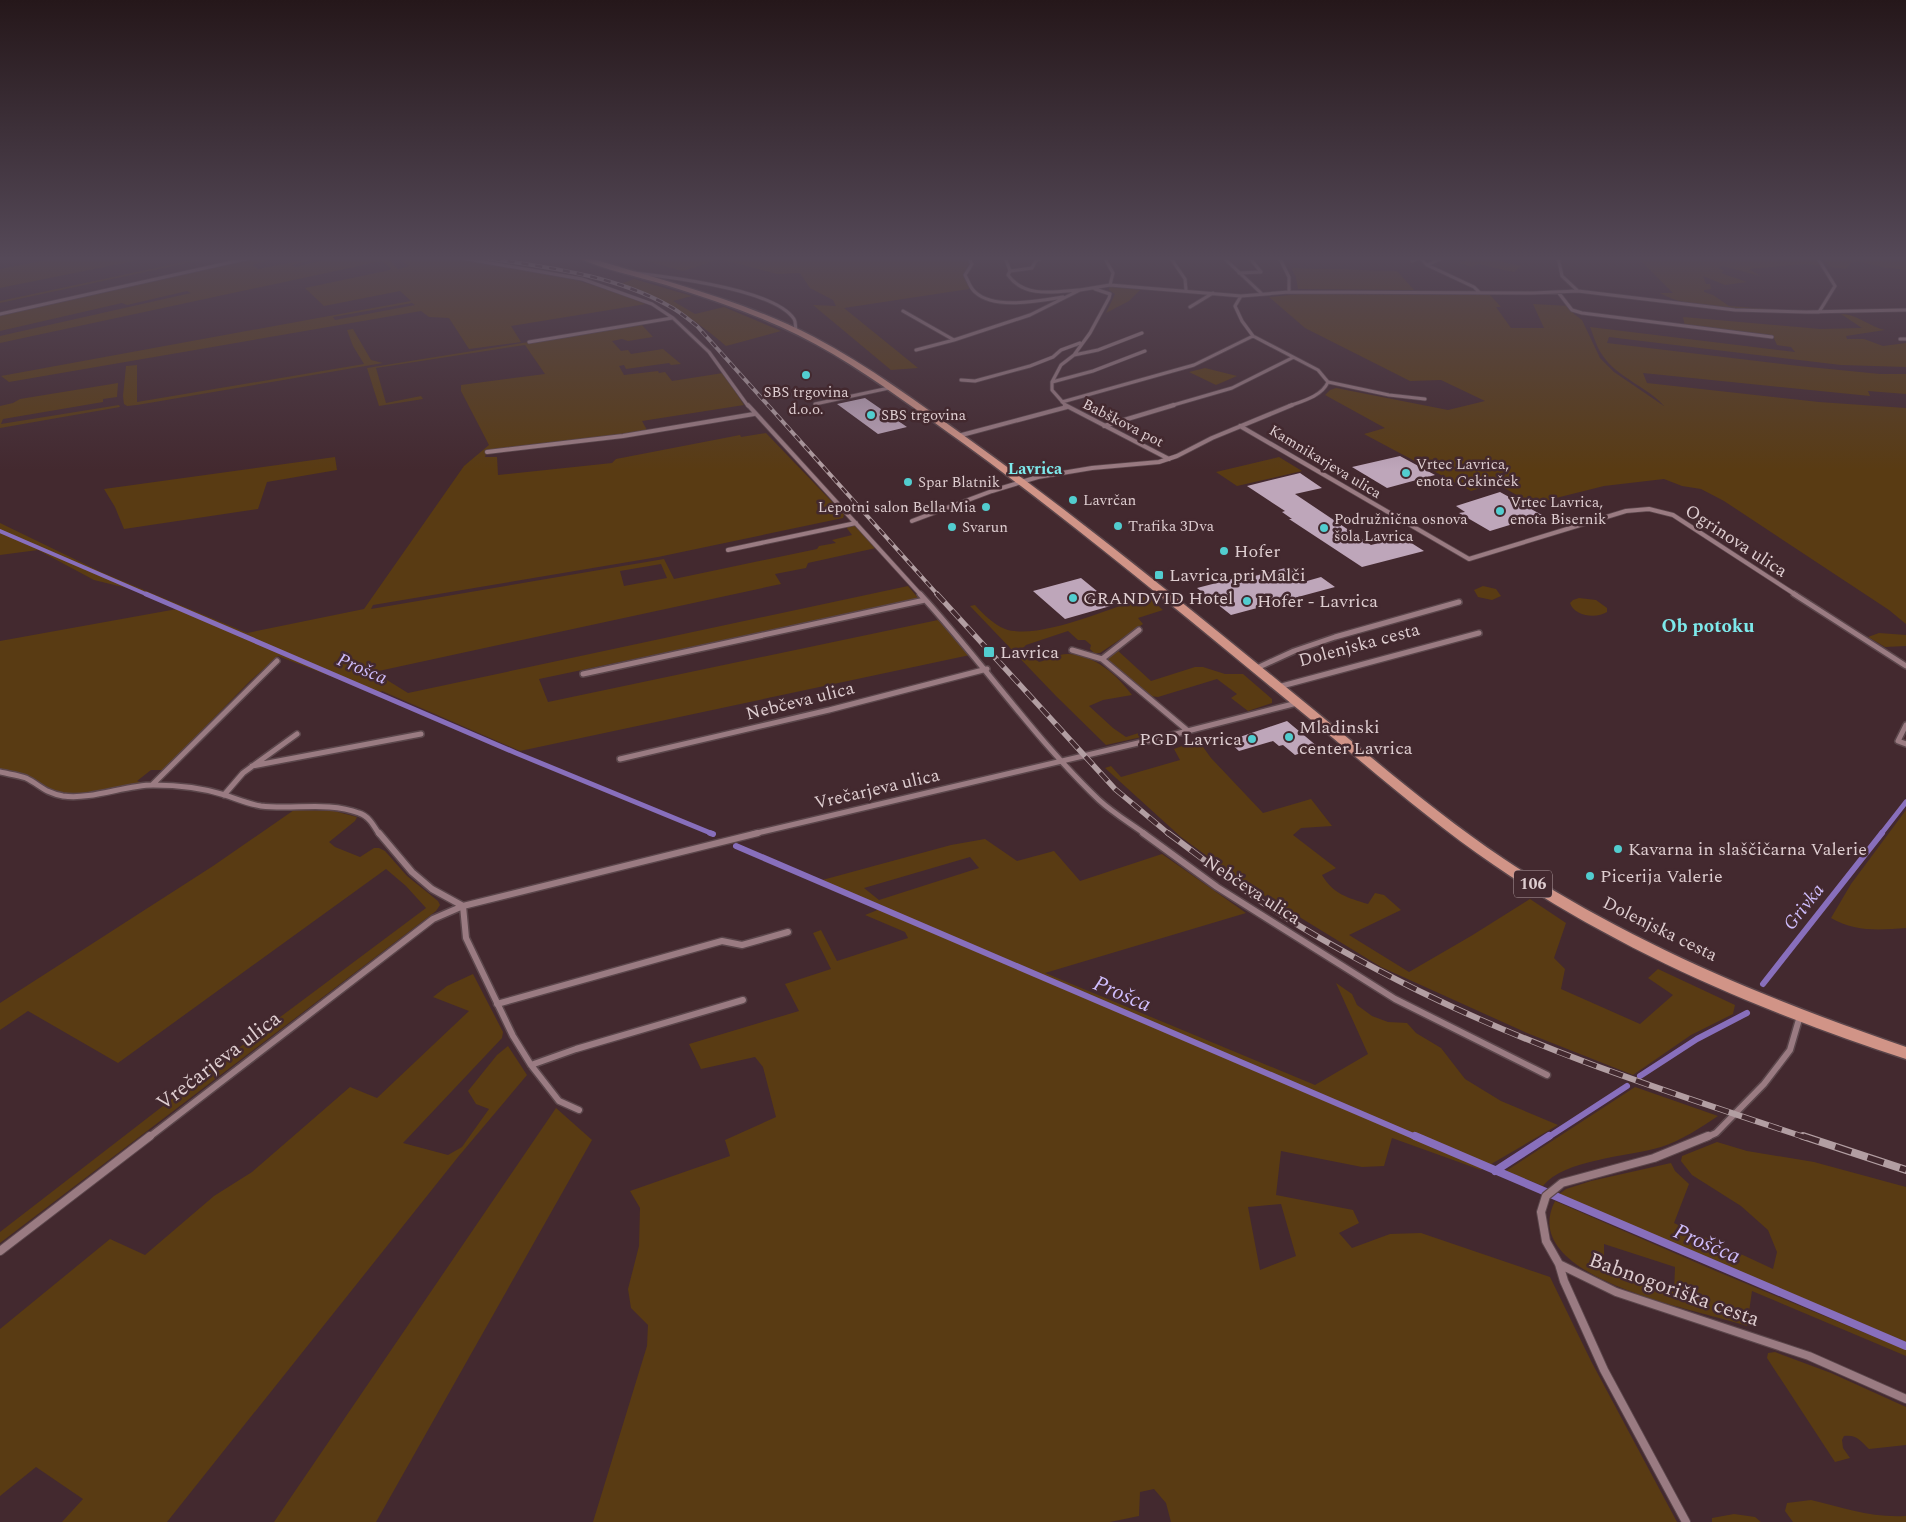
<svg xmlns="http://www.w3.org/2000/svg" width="1906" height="1522" viewBox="0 0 1906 1522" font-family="Spectral,serif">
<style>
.green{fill:#593b13;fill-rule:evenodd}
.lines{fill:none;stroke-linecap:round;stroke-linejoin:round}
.stream-far3{stroke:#886fbc;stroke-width:4}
.stream-far2{stroke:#886fbc;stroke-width:5}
.stream-far1{stroke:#886fbc;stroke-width:6}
.stream{stroke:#886fbc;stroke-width:8}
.building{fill:#bea6ba}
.street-far4-casing{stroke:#5b464b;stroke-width:4.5}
.street-far3-casing{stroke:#5b464b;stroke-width:5.5}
.street-far2-casing{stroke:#5b464b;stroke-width:8}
.street-far1-casing{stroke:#5b464b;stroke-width:9}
.street-casing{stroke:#5b464b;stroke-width:10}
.primary-casing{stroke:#5b464b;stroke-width:3}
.street-far4{stroke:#9a7b82;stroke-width:3}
.street-far3{stroke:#9a7b82;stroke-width:4}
.street-far2{stroke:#9a7b82;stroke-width:5}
.street-far1{stroke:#9a7b82;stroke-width:6}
.street{stroke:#9a7b82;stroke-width:8}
.primary{fill:#d19487;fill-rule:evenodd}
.rail-far3-casing{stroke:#b29ea2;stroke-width:4}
.rail-far2-casing{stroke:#b29ea2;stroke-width:5.5}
.rail-far1-casing{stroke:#b29ea2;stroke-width:6}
.rail-casing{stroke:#b29ea2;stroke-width:8}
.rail-far3{stroke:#43292f;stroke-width:2.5;stroke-dasharray:7;stroke-linecap:butt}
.rail-far2{stroke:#43292f;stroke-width:4;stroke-dasharray:11;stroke-linecap:butt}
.rail-far1{stroke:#43292f;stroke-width:4.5;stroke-dasharray:14;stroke-linecap:butt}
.rail{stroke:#43292f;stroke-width:5.5;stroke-dasharray:17;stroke-linecap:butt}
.poi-dot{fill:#52cdcf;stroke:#43292f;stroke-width:2}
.labels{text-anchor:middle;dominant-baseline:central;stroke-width:5;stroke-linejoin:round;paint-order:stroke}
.far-poi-label{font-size:15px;fill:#decdd0;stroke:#43292f;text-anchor:start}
.far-street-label{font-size:15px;fill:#decdd0;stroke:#43292f}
.far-quarter-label{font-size:16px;font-weight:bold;fill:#7de9eb;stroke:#43292f}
.shield{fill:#43292f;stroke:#b09ca0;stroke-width:1}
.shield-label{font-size:16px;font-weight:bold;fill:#decdd0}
.street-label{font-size:18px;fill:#decdd0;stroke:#43292f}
.poi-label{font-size:18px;fill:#decdd0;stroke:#43292f;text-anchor:start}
.neighbourhood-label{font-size:19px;font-weight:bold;fill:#7de9eb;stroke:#43292f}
.water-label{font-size:19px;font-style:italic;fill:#cfbdfc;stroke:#43292f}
.near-street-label{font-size:21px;fill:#decdd0;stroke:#43292f}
.near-water-label{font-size:22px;font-style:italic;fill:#cfbdfc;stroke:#43292f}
</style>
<rect width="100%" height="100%" fill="#43292f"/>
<path class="green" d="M63,257H154L0,288V269Z
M208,257H215L0,303V301Z
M257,257H281L254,264L253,266L258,269L321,257H324L292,265L295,267L337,257H394L388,259L398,269L409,266L397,257H451L563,276L616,292L646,304L511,326L521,342L469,349L449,318L429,317L421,311L9,382L1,376L411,301L400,291L324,306L305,288L390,270L391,268L382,261L0,343V336L191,293L187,291L127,305L122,303L0,331V315ZM412,303L415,305L335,320L333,317Z
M631,257H892L912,261L916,257H954L970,260L973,266L967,267C962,276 970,281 969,289L844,308L918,368L891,370L813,305L836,306L833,300L810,288L800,273L777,274L720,259L683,271Z
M1456,257H1492L1491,259L1521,266L1514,272L1478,264L1472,267L1459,263L1466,260H1450Z
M1637,257H1815L1822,266L1805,264L1749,269L1760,276L1723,266L1717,267L1724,271L1721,273L1747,282L1725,285L1703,276L1706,284H1710L1711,289L1704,290V292L1713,295L1729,306L1793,311C1755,310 1692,312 1660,293H1673Z
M1819,257H1906V270L1882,267L1857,261L1851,263L1846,269L1831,267Z
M1293,268L1397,271L1414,290L1298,289L1296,277L1292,270Z
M634,279L692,296L673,301L695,314L724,307L781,331L726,346C690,315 664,300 620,284Z
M1110,285L1140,290L1129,301L1106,313L1115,294L1109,290Z
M1299,294L1490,295L1501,307H1496L1511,328H1544L1533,304L1569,306L1574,314L1582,320L1600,358L1614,372L1664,406C1648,387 1618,378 1603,356C1597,348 1594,337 1590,327L1795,352L1791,347L1777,345L1773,336L1685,327L1683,317L1820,329L1862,328L1841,314C1857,314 1870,327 1885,330L1846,336L1847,339H1864L1883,346L1906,343V367L1841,365L1609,337L1607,343L1799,366L1880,374H1906V394L1868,391L1870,396L1643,373L1647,383L1819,402L1906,408V624L1889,610L1724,501L1701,489L1682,486L1664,479L1604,486L1532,504L1496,483L1471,491L1364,434L1385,428L1325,395L1330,390L1336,388L1448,410L1485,401L1441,380L1410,381L1305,328L1269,297Z
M641,324L653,337L628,341L622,339L612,341L621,351L628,350L631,354L663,349L681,364L671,365L669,363L626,369L624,365L619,366L624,375L658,371L659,373L665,372L672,381L723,373L744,405L642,421L647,430L624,438L486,454L485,457H497L498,475L612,463L616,459L740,435L741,437L766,433L838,508L844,515L843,518L658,557L373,605L371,609L664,559L674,579L817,549L819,546L836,543L832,540L852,535L846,527L854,525L876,548L808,563L806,568L775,574L781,584L374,672L408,693L908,586L919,599L539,679L548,702L938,620L970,655L520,751L382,691L377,694L278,656L250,681L163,770H151L137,781L144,783C115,789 80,800 51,790C33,783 19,772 0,769V641L177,609L131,589L94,580L38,550L0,555V523L101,572L247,633L364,609L464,466L489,445L461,391V385L545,374L525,345L376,368L386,403L421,396L423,399L379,406L367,368ZM661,564L667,578L624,586L620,571Z
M353,329L371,360L383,363L137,405L127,406L124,404L123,396L126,366L137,365V402L364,364L353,346L347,330Z
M1205,368L1237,376L1216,385L1189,372Z
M118,383L117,397L103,399V402L3,419L1,424L119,405L120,407L0,428V406L13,403L20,399Z
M335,457L337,470L267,482L258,509L124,529L115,507L104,489Z
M1279,457L1302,471L1237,486L1216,472Z
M1483,586L1496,589L1501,596L1492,600L1478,597L1474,590Z
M1147,596L1163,610L1138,618L1143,624L1100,653H1094L1090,649L1091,645L1085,640H1078L1068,631L1026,645L1023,648L1039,662C1047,660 1060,653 1069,654C1096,656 1116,674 1132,695L1103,700L1089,706L1113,728L1126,737L1142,732L1146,736L1106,745L1056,696L970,606L975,605C983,614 993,624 1005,629C1038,641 1114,607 1147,596Z
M1579,598L1596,600L1607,608V612C1596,619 1574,616 1570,603L1573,600Z
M1879,633L1906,635V646L1885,647L1868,637Z
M1116,649L1151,681L1195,667H1203L1225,674H1243L1272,699V703L1248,711L1231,698L1237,694L1217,679L1158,697L1150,696L1110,662L1107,658Z
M1198,740L1211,758L1263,813L1311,799L1332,826L1301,828L1293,835L1336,868L1322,875C1333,894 1348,898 1368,904L1375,893L1384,895L1401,910L1349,935L1409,972L1471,936L1530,899L1566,923L1554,958L1565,969L1561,989L1640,1024L1673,995L1648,978L1658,969L1735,1005L1733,1014L1691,1035L1633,1075L1527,1033L1381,967L1244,883L1181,837L1105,768L1111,766L1121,777L1180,760L1174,749Z
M294,810L334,811L357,817L355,821L329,842L335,847L360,857L374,848H379L385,851L407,876L438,901L440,905L436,911L0,1243V1232L216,1065L426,908L406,886L386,869L118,1063L28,1011L0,1030V1003L213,866Z
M1906,810V928C1880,930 1854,932 1831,918L1851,884Z
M985,839L1017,861L1054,851L1080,881L1162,854L1246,913L1045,973L1315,1085L1368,1054L1336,983L1352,994L1357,1005L1372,1016L1388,1022L1407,1023L1416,1033L1441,1048L1465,1079L1501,1101L1558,1125L1481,1170L1392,1138L1384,1166L1362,1167L1281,1151L1276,1195L1353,1210L1359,1223L1339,1233L1352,1248L1390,1234L1421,1233L1550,1277L1591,1361L1677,1522H1171L1166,1503L1154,1489L1140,1492L1139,1516L1110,1522H593L647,1346L648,1325L631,1308L628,1289L639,1246L640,1208L630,1191L730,1156L725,1140L776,1117L763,1067L755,1057L701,1069L689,1044L799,1011L785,984L831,969L813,933L821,930L837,961L908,938L905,932L865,915L880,909L815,882L951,845ZM970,857L979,868L879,900L864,888ZM1281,1204L1296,1256L1260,1270L1248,1207Z
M473,974L503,1032L502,1038L403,1143L448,1155L462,1147L489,1109L476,1104L468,1091L497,1055L508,1046L527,1075L458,1157L167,1522H62L83,1499L36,1467L0,1496V1329L110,1239L145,1255L214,1196L252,1172L350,1087L377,1098L469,1011L433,997L447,986Z
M1635,1087L1718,1116C1700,1128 1682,1140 1661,1147C1628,1157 1564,1159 1543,1186L1506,1171Z
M556,1108L592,1140L376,1522H274Z
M1717,1142L1747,1151L1814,1162L1906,1187V1342L1558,1195L1566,1189L1591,1181L1671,1163L1675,1171L1689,1184L1674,1223L1773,1269L1777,1252L1768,1230L1741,1206L1692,1175L1681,1161L1682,1156Z
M1555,1201L1711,1269L1906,1350V1356L1752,1291L1747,1326C1701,1310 1515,1279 1555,1201ZM1604,1244L1675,1267L1674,1292L1604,1269Z
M1775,1352L1831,1373L1906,1407V1445L1869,1449C1861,1441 1856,1434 1844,1436L1842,1440L1843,1448L1850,1458L1835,1462L1767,1358L1768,1353Z
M1811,1500C1844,1508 1871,1518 1906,1516V1522H1793L1785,1511L1787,1503Z
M1734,1514L1755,1517L1761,1522H1712V1518Z"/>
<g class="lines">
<path class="stream-far3" d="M0,531L148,595"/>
<path class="stream-far2" d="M146,594L516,753L713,834
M1881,834L1906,802"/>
<path class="stream-far1" d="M710,833L713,834
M736,846L1418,1138
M1763,984L1882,833
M1640,1076L1697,1039L1747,1013
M1547,1138L1627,1086"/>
<path class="stream" d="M1415,1136L1906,1346
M1495,1171L1549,1136"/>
</g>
<path class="building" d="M865,398L907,427L878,434L837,404Z
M1400,456L1435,475L1387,488L1352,467Z
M1300,473L1322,488L1295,494L1371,545L1402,537L1424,551L1362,567L1289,519H1292L1282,512L1285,511L1247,486Z
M1500,492L1542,515L1490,531L1459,513L1465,512L1456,506Z
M1289,567L1307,581L1321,577L1335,587L1231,615L1197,588L1236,578L1239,580Z
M1081,578L1114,605L1065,619L1033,591Z
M1287,721L1318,747L1295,755L1283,745L1279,746L1273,741L1239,751L1228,741Z"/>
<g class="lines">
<defs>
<path id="street-far4" d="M456,257L582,279L652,304L673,318L709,352L748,406
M968,257L972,264L965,275C968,280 970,288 975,292C994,310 1039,301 1063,297
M1005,257L1010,271L1008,275C1024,298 1054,292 1079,290
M1104,257L1113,273L1110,285
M1170,257L1185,279L1186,290
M1223,257L1261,293
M1279,257L1289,277V292
M1367,257L1419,258L1412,261
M1419,257L1427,265L1474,287L1479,292
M1558,257L1562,276L1578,291
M1817,257L1835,286L1819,312
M1427,265L1445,257
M1010,271L1032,268L1035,262L1042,257
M635,273C670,277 774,289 794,319C796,322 795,326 796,330
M1239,273L1261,272L1249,257
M1558,292L1572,310L1582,313L1772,337
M1241,296L1235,306L1242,321L1253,336L1318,370L1328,382C1322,396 1303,401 1289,406
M1190,307L1213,293
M903,311L954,340
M0,314L254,257
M1900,339H1906
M529,342L672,318
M916,350L954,340L1030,315L1080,290L1110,285L1241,296L1289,292L1533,293L1578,291L1735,310L1806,312L1906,310
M1074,355L1098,350L1142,333
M961,380L975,381L1030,366L1053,357L1061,350L1080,343
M1052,382L1093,371L1145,351
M1328,382L1389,395L1425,399
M1062,402L1194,365L1253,336
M815,404L889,388
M1066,406L1052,390V382L1061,365L1074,355L1090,333L1109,298L1110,294L1095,289
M1170,406L1232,388L1292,358"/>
<path id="street-far3" d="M748,405L921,595
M1065,405L1169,459
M1104,426L1174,405
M1240,426L1469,559L1626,511L1649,509L1673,515L1796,595
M958,436L1067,407
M487,452L623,436L754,414
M912,521L992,491L1038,477L1092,468L1159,462L1177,456L1212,438L1292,405
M728,550L856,523"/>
<path id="street-far2" d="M920,594C981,660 1033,737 1099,800C1113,813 1130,823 1145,834
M1794,594L1906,666
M1072,650L1102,659L1188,731
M1102,659L1139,630
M1257,668L1294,651L1335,637L1459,602
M583,674L925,600
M1278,687L1479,633
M1906,725L1898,741L1906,744
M620,759L829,710L987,669
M252,766L421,734
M0,772C8,774 18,775 26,778C40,785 45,793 63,796C92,800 125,785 153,785C176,785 203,788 225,795C237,799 248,804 261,806C293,810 328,801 359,813C369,816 374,826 379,834
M152,785L277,661
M224,795L243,773L297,734
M753,834L1172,735L1297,703"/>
<path id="street-far1" d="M379,833L412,872L432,889L463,906
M1143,833L1217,887L1395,999L1547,1075
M463,906L466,938L513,1036L531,1065L559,1101L579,1110
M497,1004L722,941L742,945L788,932
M531,1065L576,1049L743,1000
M148,1138L433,919L463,906L758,833
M1705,1138L1716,1133L1764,1084L1790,1050L1800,1016"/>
<path id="street" d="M0,1251L150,1136
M1559,1264L1616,1292L1809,1356L1906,1399
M1686,1522L1604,1370L1564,1281L1559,1264L1546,1241L1541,1212L1546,1196L1562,1183L1654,1158L1708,1136"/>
<path id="primary" d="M576,257H587C663,281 743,300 814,337C869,366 920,404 970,440C1089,525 1201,618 1314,710C1376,761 1437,814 1504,859C1628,942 1766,999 1906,1047V1059C1762,1012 1619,951 1494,865C1431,822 1373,771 1315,723C1199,628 1084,531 963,443C921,413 878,381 833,354C781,323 724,303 666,285C636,276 604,270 576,257Z"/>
</defs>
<use href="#street-far4" class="street-far4-casing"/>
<use href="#street-far3" class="street-far3-casing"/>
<use href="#street-far2" class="street-far2-casing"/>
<use href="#street-far1" class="street-far1-casing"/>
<use href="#street" class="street-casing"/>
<use href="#primary" class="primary-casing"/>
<use href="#street-far4" class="street-far4"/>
<use href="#street-far3" class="street-far3"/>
<use href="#street-far2" class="street-far2"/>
<use href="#street-far1" class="street-far1"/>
<use href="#street" class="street"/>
<use href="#primary" class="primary"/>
<defs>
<path id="rail-far3" d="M480,257C543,267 612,274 669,306C679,311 688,319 697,326L938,595"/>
<path id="rail-far2" d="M937,594L1115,789L1169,834"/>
<path id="rail-far1" d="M1168,833C1198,855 1228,879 1259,900C1309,934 1365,964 1419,991C1544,1053 1675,1094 1807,1138"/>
<path id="rail" d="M1803,1136L1906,1170"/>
</defs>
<use href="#rail-far3" class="rail-far3-casing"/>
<use href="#rail-far2" class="rail-far2-casing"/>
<use href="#rail-far1" class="rail-far1-casing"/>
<use href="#rail" class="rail-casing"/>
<use href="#rail-far3" class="rail-far3"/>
<use href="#rail-far2" class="rail-far2"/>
<use href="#rail-far1" class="rail-far1"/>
<use href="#rail" class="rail"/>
</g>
<linearGradient id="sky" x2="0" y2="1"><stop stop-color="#25171a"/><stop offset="0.55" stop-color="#554958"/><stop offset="1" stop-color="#554958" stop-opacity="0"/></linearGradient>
<rect width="1906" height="470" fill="url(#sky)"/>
<g class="poi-dot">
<circle cx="806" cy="375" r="5"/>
<circle cx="871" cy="415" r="5"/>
<circle cx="1406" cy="473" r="5"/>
<circle cx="908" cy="482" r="5"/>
<circle cx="1073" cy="500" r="5"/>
<circle cx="986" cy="507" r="5"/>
<circle cx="1500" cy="511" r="5"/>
<circle cx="1118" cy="526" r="5"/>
<circle cx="952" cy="527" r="5"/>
<circle cx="1324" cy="528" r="5"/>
<circle cx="1224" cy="551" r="5"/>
<rect x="1154" y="570" width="10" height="10" rx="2.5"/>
<circle cx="1073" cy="598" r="5"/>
<circle cx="1247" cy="601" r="5"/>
<rect x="983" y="646" width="12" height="12" rx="2.5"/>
<circle cx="1289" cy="737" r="5"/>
<circle cx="1252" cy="739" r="5"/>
<circle cx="1618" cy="849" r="5"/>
<circle cx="1590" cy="876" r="5"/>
</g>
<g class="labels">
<g class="far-poi-label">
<text x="806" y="392" text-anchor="middle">SBS trgovina<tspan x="806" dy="17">d.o.o.</tspan></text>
<text x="881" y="415">SBS trgovina</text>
<text x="1416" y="464">Vrtec Lavrica,<tspan x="1416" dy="17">enota Cekinček</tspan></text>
<text x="918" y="482">Spar Blatnik</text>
<text x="1083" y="500">Lavrčan</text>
<text x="1510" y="502">Vrtec Lavrica,<tspan x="1510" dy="17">enota Bisernik</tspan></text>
<text x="976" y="507" text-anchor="end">Lepotni salon Bella Mia</text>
<text x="1334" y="519">Podružnična osnova<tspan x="1334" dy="17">šola Lavrica</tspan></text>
<text x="1128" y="526">Trafika 3Dva</text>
<text x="962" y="527">Svarun</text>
</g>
<g class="far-street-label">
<text transform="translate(1123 423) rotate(27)">Babškova pot</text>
<text transform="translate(1325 462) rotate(31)">Kamnikarjeva ulica</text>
</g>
<g class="far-quarter-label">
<text x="1035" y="469">Lavrica</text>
</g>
<rect class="shield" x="1514" y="870.5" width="38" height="27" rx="4"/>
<g class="shield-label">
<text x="1533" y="884">106</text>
</g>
<g class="street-label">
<text transform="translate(1736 541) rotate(33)">Ogrinova ulica</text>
<text transform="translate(1359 645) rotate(-15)">Dolenjska cesta</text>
<text transform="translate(800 701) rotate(-14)">Nebčeva ulica</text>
<text transform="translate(877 789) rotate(-13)">Vrečarjeva ulica</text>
<text transform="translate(1252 890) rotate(33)">Nebčeva ulica</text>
<text transform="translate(1660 929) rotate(26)">Dolenjska cesta</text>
</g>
<g class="poi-label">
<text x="1234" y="551">Hofer</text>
<text x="1169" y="575">Lavrica pri Malči</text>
<text x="1083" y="598">GRANDVID Hotel</text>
<text x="1257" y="601">Hofer - Lavrica</text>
<text x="1000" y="652">Lavrica</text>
<text x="1299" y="727">Mladinski<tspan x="1299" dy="21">center Lavrica</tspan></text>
<text x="1242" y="739" text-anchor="end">PGD Lavrica</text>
<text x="1628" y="849">Kavarna in slaščičarna Valerie</text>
<text x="1600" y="876">Picerija Valerie</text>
</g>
<g class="neighbourhood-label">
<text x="1708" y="626">Ob potoku</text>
</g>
<g class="water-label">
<text transform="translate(362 669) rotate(23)">Prošca</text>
<text transform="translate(1804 907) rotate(-52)">Grivka</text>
</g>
<g class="near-street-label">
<text transform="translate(219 1061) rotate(-37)">Vrečarjeva ulica</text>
<text transform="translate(1674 1290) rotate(20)">Babnogoriška cesta</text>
</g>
<g class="near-water-label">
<text transform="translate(1122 994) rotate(23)">Prošca</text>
<text transform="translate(1707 1244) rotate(23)">Proščca</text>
</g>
</g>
</svg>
